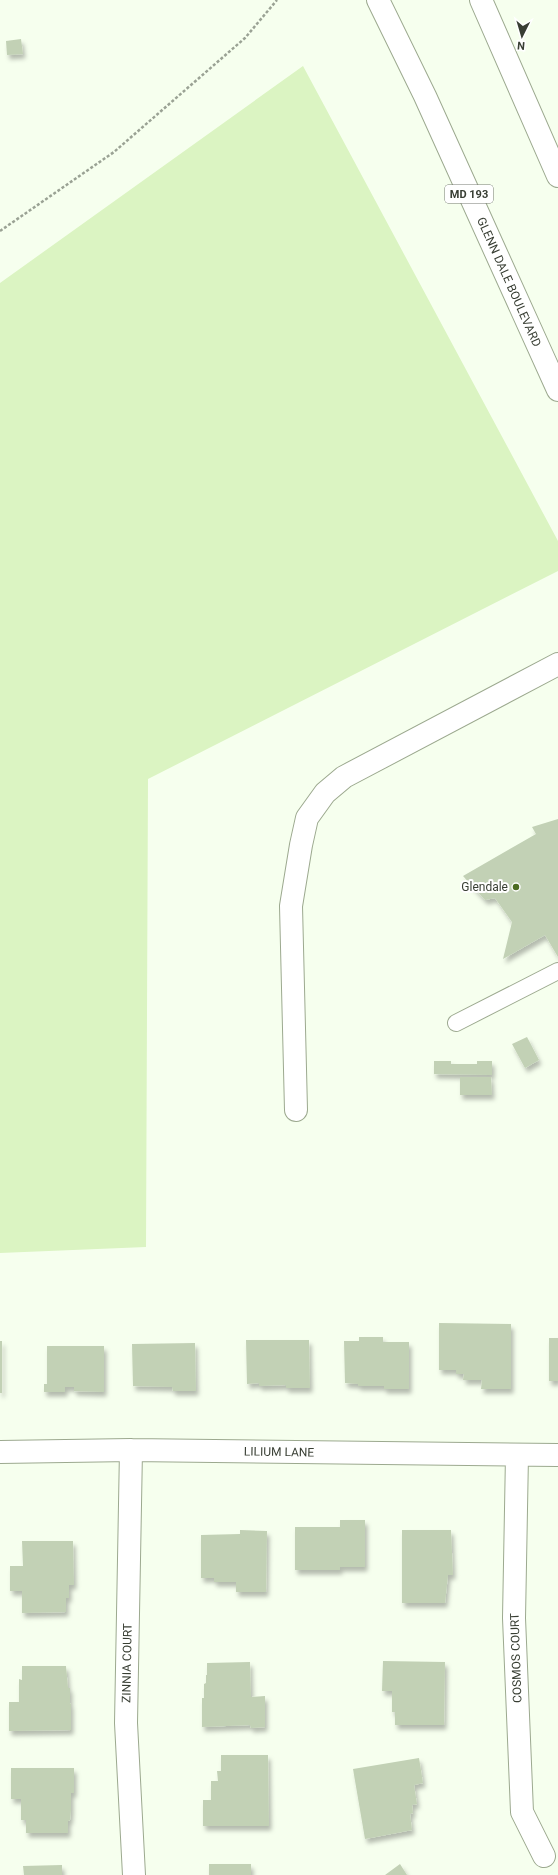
<svg xmlns="http://www.w3.org/2000/svg" width="558" height="1875" viewBox="0 0 558 1875" font-family="Roboto,sans-serif">
<style>
.green{fill:#dbf4c2}
.building{fill:#c2d1b5;filter:url(#shadow)}
.lines{fill:none;stroke-linecap:round;stroke-linejoin:round}
.lane-casing{stroke:#9ca98f;stroke-width:18}
.street-casing{stroke:#9ca98f;stroke-width:24}
.primary-casing{stroke:#9ca98f;stroke-width:24}
.path{stroke:#9aa294;stroke-width:2.5;stroke-dasharray:3 2;stroke-linecap:butt}
.lane{stroke:#fff;stroke-width:16}
.street{stroke:#fff;stroke-width:22}
.primary{stroke:#fff;stroke-width:22}
.poi-dot{fill:#4c6c22;stroke:#fff;stroke-width:1.5}
.labels{text-anchor:middle;dominant-baseline:central;stroke-width:4;stroke-linejoin:round;paint-order:stroke}
.shield{fill:#fff;stroke:#747870;stroke-width:1}
.shield-label{font-size:11px;font-weight:bold;fill:#383e33}
.street-label{font-size:12px;fill:#383e33;stroke:#fff}
.poi-label{font-size:12px;fill:#383e33;stroke:#fff;text-anchor:end}
</style>
<defs>
<filter id="shadow"><feDropShadow dx="2.5" dy="4.5" stdDeviation="2" flood-color="#0004"/></filter>
</defs>
<rect width="100%" height="100%" fill="#f6ffee"/>
<path class="green" d="M303,66L558,541V571L148,779L146,1247L0,1253V283Z"/>
<path class="building" d="M21,39L23,54L7,55L6,41Z
M558,819V957L545,935L503,959L512,922L495,898L485,900L463,876L536,834L532,827Z
M527,1037L539,1060L525,1068L512,1044Z
M434,1061H451V1064H477V1061H492V1075L434,1074Z
M460,1077H491L492,1095H460Z
M439,1323L511,1324V1389H481L482,1380H463L464,1374H456V1370H439Z
M359,1337H383V1342H409V1389H384V1386H358V1384L345,1383L344,1341H359Z
M549,1338H558V1381H549Z
M246,1340H309L310,1388H286V1385L259,1386V1383L247,1384Z
M0,1341H2V1393H0Z
M195,1343L196,1391H173L172,1387L133,1386L132,1344Z
M47,1346H104V1392L74,1391V1387H65V1392H44V1384H47Z
M340,1520H365V1567H340V1570H295V1527H340Z
M240,1530L267,1531L266,1592H236V1582H214V1578H201V1535L240,1534Z
M402,1530H451L453,1575H448L445,1603H402Z
M22,1541H73L74,1585H69V1598H66V1612L22,1613V1591H10V1566H23Z
M383,1661L445,1662L444,1725H395V1712H392V1691H382Z
M250,1662L251,1697L265,1696V1727L251,1728L250,1725L202,1727V1698H204V1684L206,1683V1675H207V1663Z
M22,1666H66L68,1688H70V1703L71,1704V1730L9,1731V1702H19V1679L22,1680Z
M221,1755H268L269,1826H203V1800H211V1781H218L217,1771H221Z
M419,1758L423,1783L414,1785L417,1804L412,1805L413,1813L410,1814L412,1830L365,1839L353,1769Z
M11,1768H74V1793H71V1810L70,1820L68,1821V1833H26V1820H21V1799H11Z
M209,1864H251V1875H209Z
M400,1864L407,1875H385Z
M62,1865V1875H24L23,1866Z"/>
<g class="lines">
<defs>
<path id="lane" d="M456,1023L558,971"/>
<path id="street" d="M296,1110L291,906L301,845L307,818L325,793L344,777L558,664
M131,1450L126,1723L134,1875
M0,1452L131,1450L558,1455
M517,1455L514,1618L522,1812L544,1856"/>
<path id="primary" d="M378,0L425,96L558,390
M481,0L558,176"/>
</defs>
<use href="#lane" class="lane-casing"/>
<use href="#street" class="street-casing"/>
<use href="#primary" class="primary-casing"/>
<path class="path" d="M0,231L114,152L245,38L277,0"/>
<use href="#lane" class="lane"/>
<use href="#street" class="street"/>
<use href="#primary" class="primary"/>
</g>
<circle class="poi-dot" cx="516" cy="887" r="4"/>
<g class="labels">
<rect class="shield" x="445" y="185" width="48" height="18" rx="3"/>
<g class="shield-label">
<text x="469" y="194">MD 193</text>
</g>
<g class="street-label">
<text transform="translate(509 282) rotate(66)">GLENN DALE BOULEVARD</text>
<text transform="translate(279 1452) rotate(1)">LILIUM LANE</text>
<text transform="translate(516 1658) rotate(-92)">COSMOS COURT</text>
<text transform="translate(127 1663) rotate(-89)">ZINNIA COURT</text>
</g>
<g class="poi-label">
<text x="508" y="887">Glendale</text>
</g>
</g>
<g transform="translate(522 36) rotate(185)" stroke="#ffffff" stroke-width="3" paint-order="stroke">
<path d="M0-3L7 15L0 10L-7 15Z" fill="#383e33"/>
<text y="-6" font-size="11" font-weight="bold" text-anchor="middle" fill="#383e33">N</text>
</g>
</svg>
